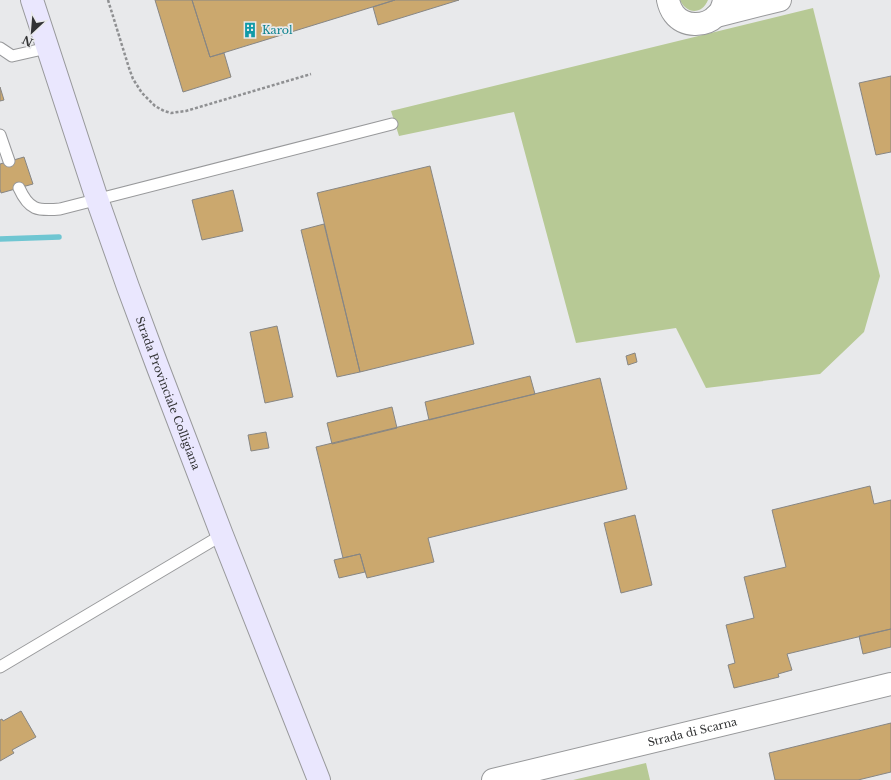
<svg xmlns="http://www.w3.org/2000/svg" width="891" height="780" viewBox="0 0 891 780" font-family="'Libre Baskerville',serif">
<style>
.green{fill:#b7c995}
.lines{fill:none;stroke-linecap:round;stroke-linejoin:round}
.stream{stroke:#6fc6d2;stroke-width:5.5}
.building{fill:#cba86e;stroke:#878684}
.service-casing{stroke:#98999b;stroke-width:13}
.minor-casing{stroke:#98999b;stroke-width:24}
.secondary-casing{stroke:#98999b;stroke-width:24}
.path{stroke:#8f9092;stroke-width:2.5;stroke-dasharray:3 2;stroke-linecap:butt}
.service{stroke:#fff;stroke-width:11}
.minor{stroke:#fff;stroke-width:22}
.secondary{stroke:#eae7fe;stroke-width:22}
.labels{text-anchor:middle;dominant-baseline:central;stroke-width:3.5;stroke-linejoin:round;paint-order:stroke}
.culture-label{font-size:11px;fill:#0d838f;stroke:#e8e9eb;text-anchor:start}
.street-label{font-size:11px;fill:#323334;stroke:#e8e9eb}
</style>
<rect width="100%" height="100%" fill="#e8e9eb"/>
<path class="green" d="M680,0H708C702,15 686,14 680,0Z
M813,8L880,276L864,332L820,374L706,388L676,328L576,343L514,112L399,136L391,111Z
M646,763L650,780H573Z"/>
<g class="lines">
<path class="stream" d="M0,239L59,237"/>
</g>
<path class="building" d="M155,0H192L210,57L224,53L231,77L183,92Z
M192,0H395L210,57Z
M395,0H459L378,25L373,7Z
M891,76V152L876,155L859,83Z
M0,87L4,100L0,101Z
M24,157L33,184L1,193L0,189V164Z
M430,166L474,344L360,372L317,193Z
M233,190L243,231L202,240L192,200Z
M324,224L360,372L337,377L301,230Z
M277,326L293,397L265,403L250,332Z
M635,353L637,362L628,365L626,356Z
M530,376L535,394L429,420L425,402Z
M600,378L627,489L428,538L434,562L367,578L360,554L343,558L316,447Z
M392,407L397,428L332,444L327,423Z
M266,432L269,448L251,451L248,435Z
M870,486L874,504L891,500V629L787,654L792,670L778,674L779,677L734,688L728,665L735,663L726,625L754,618L744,577L786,567L772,510Z
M635,515L652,585L621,593L604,523Z
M360,554L365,572L339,578L334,560Z
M891,629V647L863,654L859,636Z
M21,711L36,737L12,750L14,753L0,761V720L2,719L3,721Z
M891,723V772L858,780H775L769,753Z"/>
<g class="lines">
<defs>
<path id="service" d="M0,48L12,56L47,48
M0,135L9,161
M19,188C29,210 37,211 60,209L392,124
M0,667L222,535"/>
<g id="minor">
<path d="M668,0C669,5 671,10 674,14C684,27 705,27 716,16C721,12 723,6 724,0"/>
<path d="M716,16L780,0"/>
<path id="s1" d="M493,780L891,684"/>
</g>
<g id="secondary">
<path id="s2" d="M32,0L97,199L128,287L157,365L222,535L319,780"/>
</g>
</defs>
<use href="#service" class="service-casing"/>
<use href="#minor" class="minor-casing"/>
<use href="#secondary" class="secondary-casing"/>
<path class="path" d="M108,0L129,68L133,79L142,93L155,106L164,111L171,113L178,112L186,111L311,74"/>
<use href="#service" class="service"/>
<use href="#minor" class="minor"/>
<use href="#secondary" class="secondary"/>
</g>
<defs>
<symbol id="building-bare" viewBox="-9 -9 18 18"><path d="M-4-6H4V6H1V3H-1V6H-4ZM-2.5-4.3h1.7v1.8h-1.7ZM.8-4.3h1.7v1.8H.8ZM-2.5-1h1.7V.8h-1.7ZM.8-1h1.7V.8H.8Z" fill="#0f9aa8" stroke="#e8e9eb" stroke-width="2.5" paint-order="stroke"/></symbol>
</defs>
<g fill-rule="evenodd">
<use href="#building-bare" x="239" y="19" width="22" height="22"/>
</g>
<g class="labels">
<g class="culture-label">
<text x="262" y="30">Karol</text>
</g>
<g class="street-label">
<text stroke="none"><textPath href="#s2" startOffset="416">Strada Provinciale Colligiana</textPath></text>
<text stroke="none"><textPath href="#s1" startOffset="205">Strada di Scarna</textPath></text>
</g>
</g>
<g transform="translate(32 32) rotate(206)" stroke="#e8e9eb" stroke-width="3" paint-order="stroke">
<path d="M0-3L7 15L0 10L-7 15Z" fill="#323334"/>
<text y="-6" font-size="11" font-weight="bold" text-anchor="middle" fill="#323334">N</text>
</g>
</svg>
